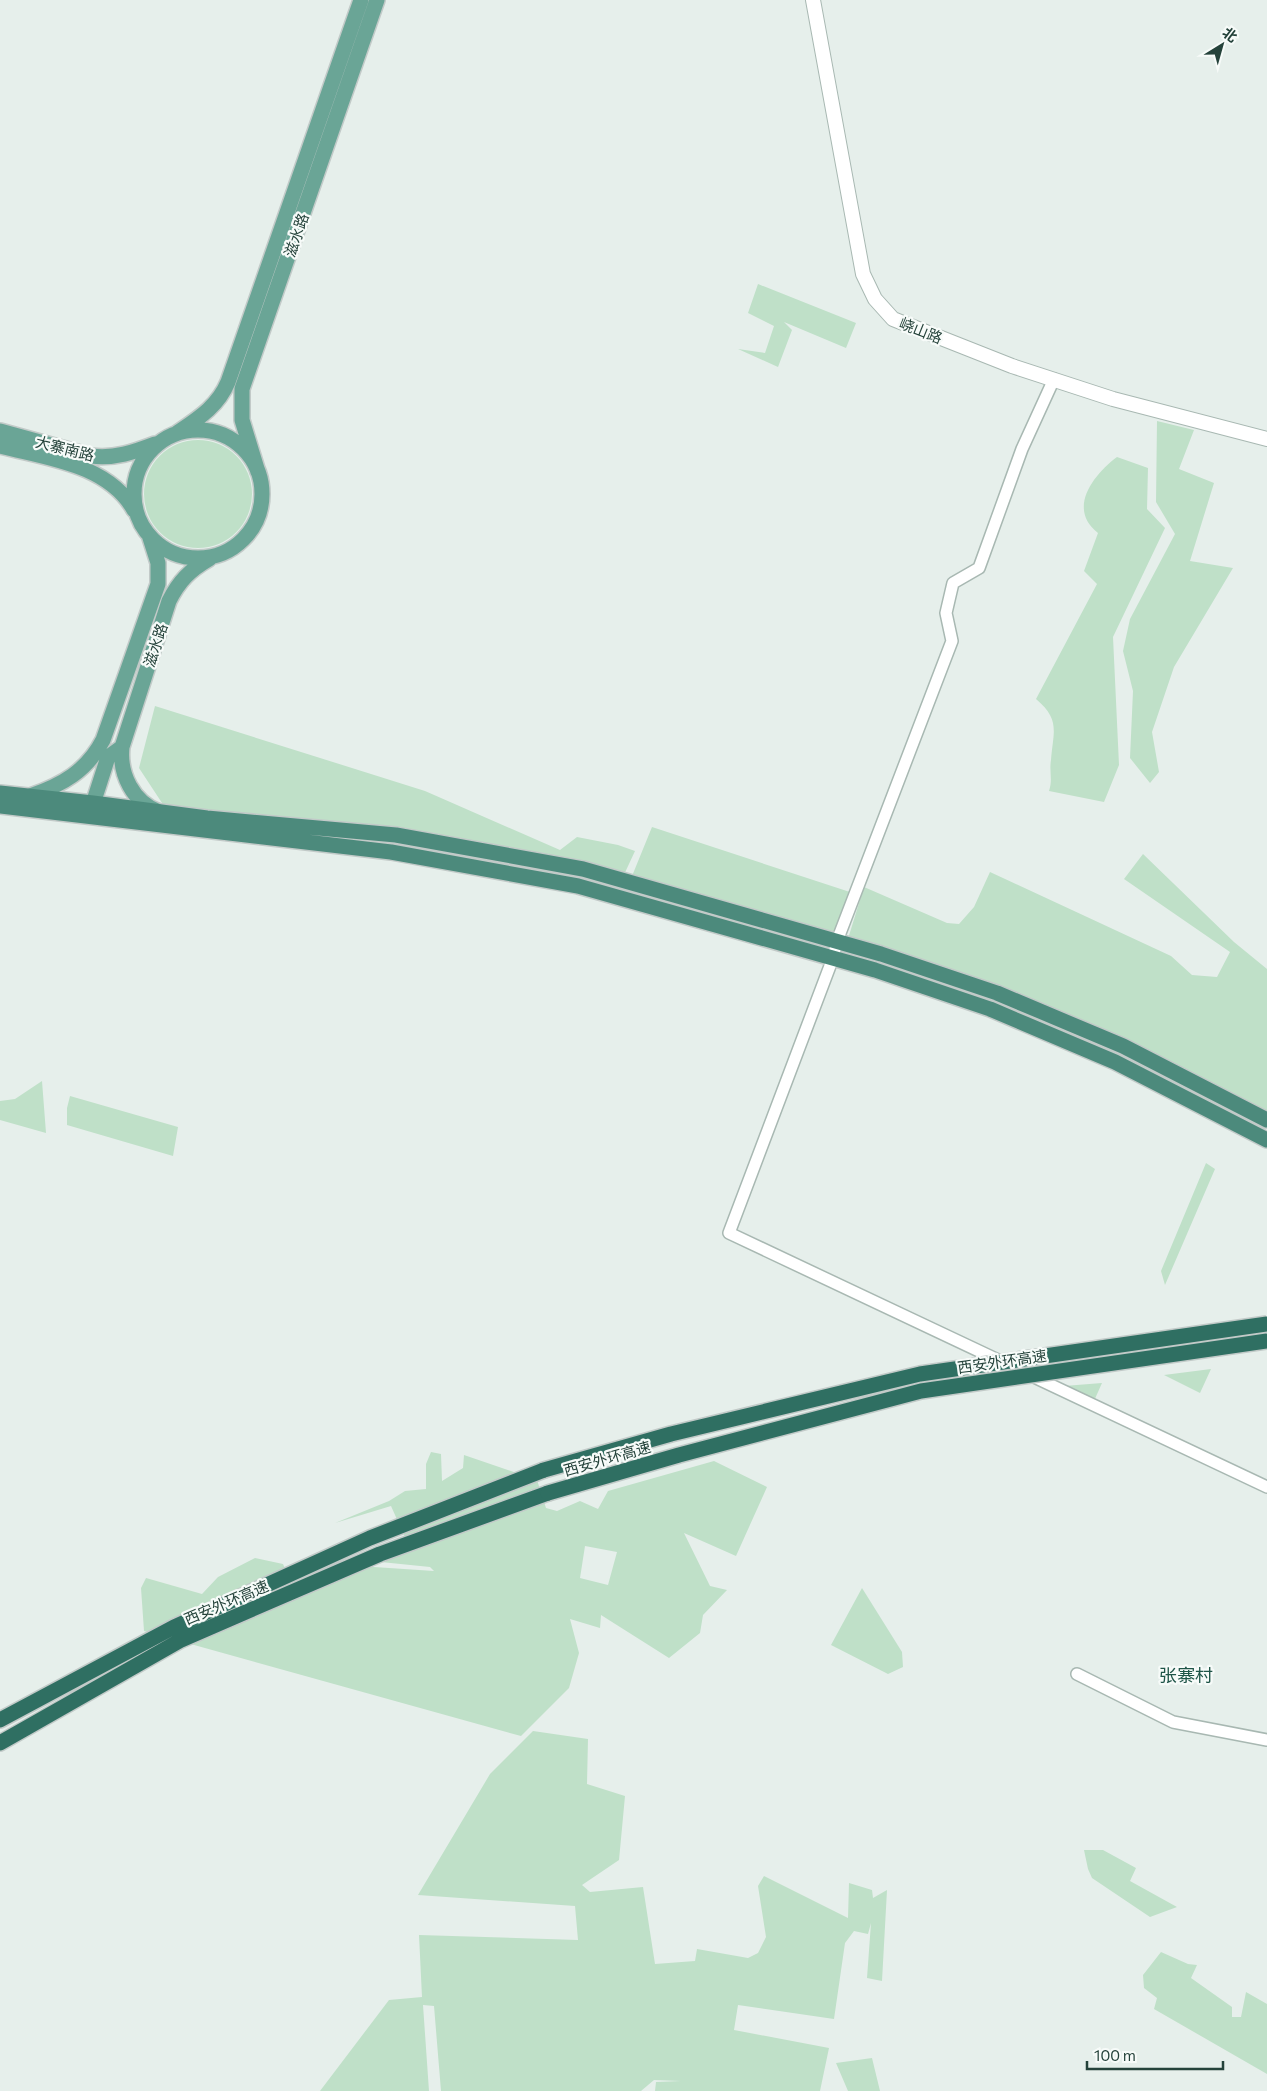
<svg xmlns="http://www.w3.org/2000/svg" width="1267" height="2091" viewBox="0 0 1267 2091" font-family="Commissioner,'Noto Sans SC',sans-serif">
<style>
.green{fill:#bfe0c8;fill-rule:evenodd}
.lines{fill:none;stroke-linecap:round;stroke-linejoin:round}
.minor-casing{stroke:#a8b8b2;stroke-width:14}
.tertiary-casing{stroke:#a8b8b2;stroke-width:16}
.primary-casing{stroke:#c2cac8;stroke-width:18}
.trunk-casing{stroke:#c2cac8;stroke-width:18}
.motorway-casing{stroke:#c2cac8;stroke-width:18}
.minor{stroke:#fff;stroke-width:11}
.tertiary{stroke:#fff;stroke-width:14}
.primary{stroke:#6aa596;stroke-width:15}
.trunk{stroke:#4c8a7c;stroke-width:15}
.motorway{stroke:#2f6f62;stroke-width:15}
.motorway-bridge-casing{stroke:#c2cac8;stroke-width:18;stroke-linecap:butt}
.motorway-bridge{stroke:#2f6f62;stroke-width:15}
.labels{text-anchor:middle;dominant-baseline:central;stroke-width:4.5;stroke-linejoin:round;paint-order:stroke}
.street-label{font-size:15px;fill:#24423a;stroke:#f7fbf9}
.quarter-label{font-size:18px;fill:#1f5548;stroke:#f7fbf9}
</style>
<rect width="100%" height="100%" fill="#e6efeb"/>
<path class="green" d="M758,284L856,323L846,348L784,322L792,330L778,367L738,349L765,353L774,326L748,313Z
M1157,421L1194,430L1179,469L1214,483L1190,561L1233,568L1174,667L1152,732L1159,772L1150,783L1130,758L1133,691L1123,651L1130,619L1175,534L1156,502Z
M144 494a54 54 0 1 1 108 0a54 54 0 1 1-108 0Z
M1117,457L1148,468L1147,509L1165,528L1113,637L1119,765L1104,802L1049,791C1053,779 1049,772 1051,760C1053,732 1061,720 1036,699L1097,584L1084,571L1098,533C1067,509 1093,475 1117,457Z
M155,706L425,791L560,850L577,837L618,845L635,851L622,879L454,844L164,806L139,768Z
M652,827L856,894L838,940L630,881Z
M1143,854L1234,942L1267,969V1123L1123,1049L847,942L864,887L947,923L959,924L974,907L990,872L1171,956L1192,975L1217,977L1230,952L1124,879Z
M42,1081L46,1133L0,1120V1101L15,1099Z
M70,1096L178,1127L173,1156L67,1125V1108Z
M1206,1163L1215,1169L1165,1285L1161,1271Z
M1211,1369L1200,1393L1164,1375Z
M1102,1383L1094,1401L1064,1386Z
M431,1452L441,1454L442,1481L463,1468L464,1455L537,1480L546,1508L557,1511L580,1501L598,1509L608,1491L714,1461L767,1487L736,1556L684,1533L710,1586L727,1590L703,1615L700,1633L669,1658L601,1615L600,1628L570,1619L579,1653L569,1688L521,1736L144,1631L141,1588L146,1578L202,1594L218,1577L255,1558L283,1564L296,1594L359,1566L434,1571L430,1567L371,1561L408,1544L391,1506L335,1523L389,1501L405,1491L426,1489V1464ZM585,1546L617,1552L608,1585L580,1578Z
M862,1588L902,1652L903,1667L888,1674L831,1645Z
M533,1731L588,1739L587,1784L625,1796L619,1860L582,1885L590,1892L643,1887L655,1964L695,1961L697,1949L748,1958L758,1953L766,1937L758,1886L764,1876L848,1918L849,1883L872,1890L873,1898L887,1890L882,1981L867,1978L871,1923L868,1934L854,1931L845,1943L834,2019L738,2005L734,2030L829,2048L820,2091H655L656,2082L681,2081L654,2080L641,2091H441L434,2006L423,2005L429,2091H320L389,2000L422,1997L419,1935L578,1940L575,1906L418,1895L490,1774Z
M1084,1850H1103L1136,1868L1130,1881L1177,1907L1150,1917L1092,1878L1088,1869Z
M1161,1952L1188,1964L1197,1965L1191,1978L1232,2007V2017H1241L1246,1992L1267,2004V2074L1154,2009L1157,1998L1144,1988L1143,1975Z
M872,2058L880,2091H848L836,2063Z"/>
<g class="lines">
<defs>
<path id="minor" d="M1054,379L1022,449L979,568L953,583L946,613L952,641L837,941L833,958L729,1233L1267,1487
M1077,1674L1173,1722L1267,1740"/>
<path id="tertiary" d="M813,0L863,274L875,299L893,319L1012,366L1113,399L1267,439"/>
<path id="primary" d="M134 494a64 64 0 1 1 128 0a64 64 0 1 1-128 0Z
M0,431L91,456C115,459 134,452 155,444
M177,433C199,418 218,406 228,382L361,0
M0,446C46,458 108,464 134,510
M258,472L242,420V389L377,0
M30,796C62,785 87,771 103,740L158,584V563L150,538
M159,812C133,802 119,774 122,747L169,601C179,581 190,570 209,559
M90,813L108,757L122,747"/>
<path id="trunk" d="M0,793L93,803L207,818L396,835L583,869L881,954L997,993L1123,1046L1267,1120
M0,806L391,852L578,886L875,970L990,1009L1115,1062L1267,1140"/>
<path id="motorway" d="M0,1720L174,1627L370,1538L544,1470
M0,1743L181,1640L380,1554L548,1493"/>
</defs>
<use href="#minor" class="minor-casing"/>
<use href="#tertiary" class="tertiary-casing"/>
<use href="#primary" class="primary-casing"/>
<use href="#trunk" class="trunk-casing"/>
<use href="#motorway" class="motorway-casing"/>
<use href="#minor" class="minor"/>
<use href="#tertiary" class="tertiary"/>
<use href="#primary" class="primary"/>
<use href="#trunk" class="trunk"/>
<use href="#motorway" class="motorway"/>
<defs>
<path id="motorway-bridge" d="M544,1470L671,1434L920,1374L1267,1324
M548,1493L679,1455L921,1391L1267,1341"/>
</defs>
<use href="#motorway-bridge" class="motorway-bridge-casing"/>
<use href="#motorway-bridge" class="motorway-bridge"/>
</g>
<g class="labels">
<g class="street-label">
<text transform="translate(296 235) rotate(-71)">滋水路</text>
<text transform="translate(921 330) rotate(22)">峣山路</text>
<text transform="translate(65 448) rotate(14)">大寨南路</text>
<text transform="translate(155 645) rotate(-72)">滋水路</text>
<text transform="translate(1002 1361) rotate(-8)">西安外环高速</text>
<text transform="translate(607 1458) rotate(-16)">西安外环高速</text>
<text transform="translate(226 1602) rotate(-23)">西安外环高速</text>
</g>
<g class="quarter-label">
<text x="1186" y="1675">张寨村</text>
</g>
</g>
<g transform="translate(1222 45) rotate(37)" stroke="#f7fbf9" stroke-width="4" paint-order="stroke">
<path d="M0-4L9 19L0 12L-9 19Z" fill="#24423a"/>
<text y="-8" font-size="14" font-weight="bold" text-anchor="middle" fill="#24423a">北</text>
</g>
<path d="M1087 2061v8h136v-8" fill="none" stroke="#24423a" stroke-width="2.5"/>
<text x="1094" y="2061" font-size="15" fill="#24423a" stroke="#f7fbf9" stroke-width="4" paint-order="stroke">100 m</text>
</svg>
